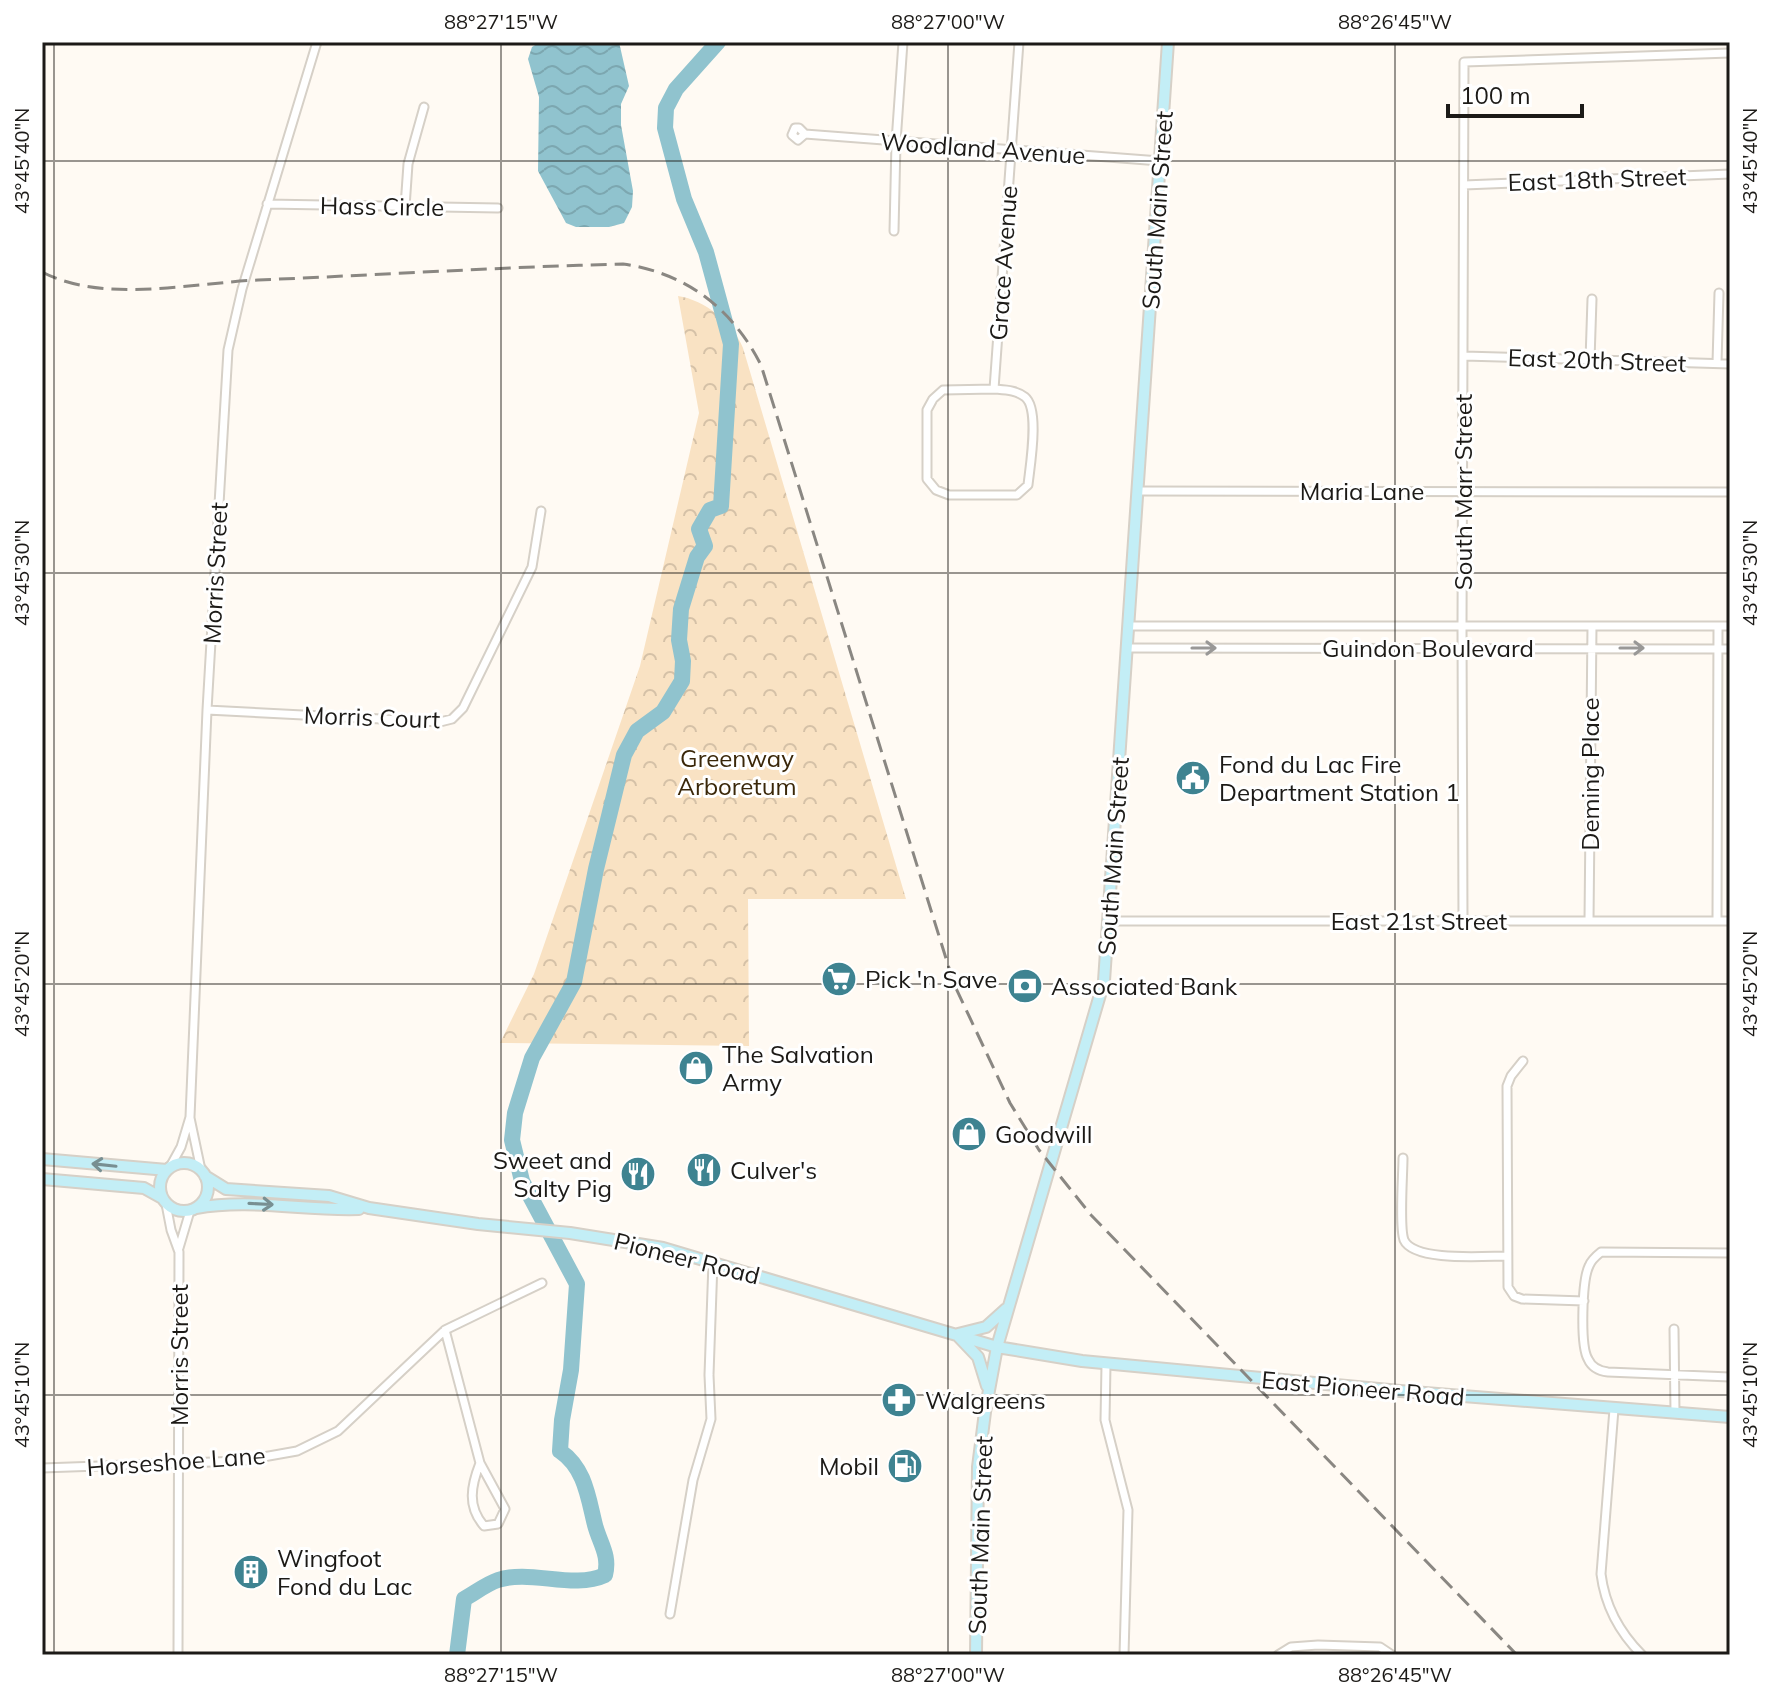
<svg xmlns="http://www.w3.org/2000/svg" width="1772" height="1697" viewBox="0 0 1772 1697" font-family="Mulish,sans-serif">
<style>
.park{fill:url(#park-crowns)}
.water{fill:url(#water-waves)}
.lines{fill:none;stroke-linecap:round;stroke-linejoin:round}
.river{stroke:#90c3ce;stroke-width:16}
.street-casing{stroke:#d6d0c7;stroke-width:11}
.secondary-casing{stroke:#d6d0c7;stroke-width:14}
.street{stroke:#fff;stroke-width:7}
.secondary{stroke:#c3eef6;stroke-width:10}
.rail{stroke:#8a8782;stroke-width:3;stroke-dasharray:16 8;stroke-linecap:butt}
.oneway{stroke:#999897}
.oneway2{stroke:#788f92}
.ticks{fill:none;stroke:#1c1a17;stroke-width:2;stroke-opacity:0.45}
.labels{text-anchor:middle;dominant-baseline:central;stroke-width:6;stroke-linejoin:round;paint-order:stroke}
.street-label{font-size:24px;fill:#1c1a17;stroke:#fff}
.park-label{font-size:24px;fill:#3a2709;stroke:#fff}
.poi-label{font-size:24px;fill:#1c1a17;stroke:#fff;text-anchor:start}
.neatline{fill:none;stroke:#1c1a17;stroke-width:3}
.ticks-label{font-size:20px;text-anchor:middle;fill:#1c1a17}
</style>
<defs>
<pattern id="park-crowns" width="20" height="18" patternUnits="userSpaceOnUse" patternTransform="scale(2)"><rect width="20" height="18" fill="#f9e2c3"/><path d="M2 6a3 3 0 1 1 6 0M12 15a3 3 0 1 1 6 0" fill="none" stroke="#d5c1a7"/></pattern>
<pattern id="water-waves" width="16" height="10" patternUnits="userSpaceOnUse" patternTransform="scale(2)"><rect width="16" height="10" fill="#90c3ce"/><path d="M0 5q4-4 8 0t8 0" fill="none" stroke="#7ca7b0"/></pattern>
</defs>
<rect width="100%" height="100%" fill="#fffaf3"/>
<path class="park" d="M678,296C705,300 733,323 743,348L906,899H748L749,1046L500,1043L534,974L640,666L699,413Z"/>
<path class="water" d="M540,42H619L629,86L621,104V125L633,191L632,207L624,223L609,227H576L566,223L538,171L539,97L528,59L532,47Z"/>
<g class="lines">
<path class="river" d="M457,1655L464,1599C475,1593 486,1584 498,1580C531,1569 573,1590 605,1575C610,1555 600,1544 595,1525C588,1497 585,1468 560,1451L562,1420L571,1370L577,1284L522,1181L512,1140L515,1113L532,1058L574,982L596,869L624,755L637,731L663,712L682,681L683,661L679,640L681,609L697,557L705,546L699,529L710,510L721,506L731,344L706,252L684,199L665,128L666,108L676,89L718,42"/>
<defs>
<path id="street" d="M805,134L798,140L792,135L795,128H799L805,134L1160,161
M1464,185L1730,174
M267,204L498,208
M405,207L408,164L424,107
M894,231L896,142L903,42
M1464,356L1730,364
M1590,360L1592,299
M1717,363L1719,293
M994,389C1006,390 1016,390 1025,397C1040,409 1030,466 1028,485L1017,495H949L936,490L927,479V410L933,399L943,390Z
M994,389L1019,42
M1137,491L1730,492
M1128,626H1730
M1126,648L1730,649
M207,710L440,722L452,719L463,708L532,567L541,511
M1108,921H1730
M1463,921L1462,627L1464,62L1730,53
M1589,921L1592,626
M1717,921L1718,626
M1523,1061L1511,1076L1507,1086L1508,1287L1514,1296L1522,1299L1584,1301
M190,1118L201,1170
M1403,1158C1403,1175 1399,1227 1404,1240C1414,1262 1485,1256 1507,1256
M170,1167L181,1147L190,1117L207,710L228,350L242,289L317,42
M166,1204L171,1230L179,1252L178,1655
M179,1248L190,1211
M1730,1253L1601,1252C1596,1256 1591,1260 1589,1266C1582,1280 1580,1346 1588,1359C1592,1368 1599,1371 1608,1372L1730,1377
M1674,1329L1675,1413
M445,1330L480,1463C471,1486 467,1506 484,1526L498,1524L505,1509L480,1463
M1106,1365L1105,1420L1128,1510L1124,1655
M1614,1409L1601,1574C1605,1606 1619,1632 1642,1655
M42,1468L241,1461L297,1451L338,1431L445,1330L542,1283
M670,1614L693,1480L711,1419L709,1375L713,1262
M1278,1655L1291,1647L1318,1645L1380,1647L1392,1655"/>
<path id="secondary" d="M42,1159L167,1170
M160 1187a24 24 0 1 1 48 0a24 24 0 1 1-48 0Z
M205,1176L226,1189L329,1196L369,1208L478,1224L570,1233L663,1248L997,1347L1082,1361L1400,1391L1730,1417
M42,1179L144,1188L162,1198
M196,1208C250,1198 304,1211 359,1209
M958,1334L986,1327L1006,1309
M958,1336L978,1357L987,1386
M976,1655L978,1467L985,1412L997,1347L1104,981L1168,42"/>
</defs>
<use href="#street" class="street-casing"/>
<use href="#secondary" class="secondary-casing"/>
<use href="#street" class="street"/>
<use href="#secondary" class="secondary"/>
<path class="rail" d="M42,272C104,304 191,283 258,280C379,275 501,267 623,264C686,273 732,308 761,365L954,984L1010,1103L1039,1150L1091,1215L1517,1655"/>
</g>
<defs><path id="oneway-shaft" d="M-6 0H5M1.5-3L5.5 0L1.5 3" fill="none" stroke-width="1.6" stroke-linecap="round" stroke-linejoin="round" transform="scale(2)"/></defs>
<g class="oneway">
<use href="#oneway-shaft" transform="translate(1204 648)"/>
<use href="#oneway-shaft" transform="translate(1632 648)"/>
</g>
<g class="oneway2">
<use href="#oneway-shaft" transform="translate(104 1165) rotate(-174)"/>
<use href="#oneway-shaft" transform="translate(261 1204) rotate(3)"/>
</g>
<path class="ticks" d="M54,42V1655M501,42V1655M948,42V1655M1395,42V1655M42,161H1730M42,573H1730M42,984H1730M42,1395H1730"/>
<defs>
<symbol id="civic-disc" viewBox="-11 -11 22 22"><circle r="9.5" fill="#3e8391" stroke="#fff"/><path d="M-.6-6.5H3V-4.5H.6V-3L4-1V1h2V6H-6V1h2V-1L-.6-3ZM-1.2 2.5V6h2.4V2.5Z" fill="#fff"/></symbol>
<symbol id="supermarket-disc" viewBox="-11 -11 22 22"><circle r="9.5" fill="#3e8391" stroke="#fff"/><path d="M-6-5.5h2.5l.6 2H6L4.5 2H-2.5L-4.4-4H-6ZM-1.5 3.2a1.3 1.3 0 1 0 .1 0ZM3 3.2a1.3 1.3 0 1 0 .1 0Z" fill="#fff"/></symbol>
<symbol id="bank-disc" viewBox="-11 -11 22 22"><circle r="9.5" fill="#3e8391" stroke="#fff"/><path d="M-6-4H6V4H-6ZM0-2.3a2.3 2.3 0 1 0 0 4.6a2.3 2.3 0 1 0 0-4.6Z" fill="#fff"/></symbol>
<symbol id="shop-disc" viewBox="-11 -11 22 22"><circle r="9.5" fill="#3e8391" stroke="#fff"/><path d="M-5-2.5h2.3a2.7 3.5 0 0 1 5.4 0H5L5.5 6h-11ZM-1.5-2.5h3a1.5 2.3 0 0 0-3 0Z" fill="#fff"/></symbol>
<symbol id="restaurant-disc" viewBox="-11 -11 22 22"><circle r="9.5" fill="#3e8391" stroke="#fff"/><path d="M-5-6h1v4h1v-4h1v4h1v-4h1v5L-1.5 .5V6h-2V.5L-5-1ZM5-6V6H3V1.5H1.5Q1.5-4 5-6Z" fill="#fff"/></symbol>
<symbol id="pharmacy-disc" viewBox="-11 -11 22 22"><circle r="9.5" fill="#3e8391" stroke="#fff"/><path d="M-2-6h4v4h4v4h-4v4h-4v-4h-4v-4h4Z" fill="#fff"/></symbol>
<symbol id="fuel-disc" viewBox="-11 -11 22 22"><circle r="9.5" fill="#3e8391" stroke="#fff"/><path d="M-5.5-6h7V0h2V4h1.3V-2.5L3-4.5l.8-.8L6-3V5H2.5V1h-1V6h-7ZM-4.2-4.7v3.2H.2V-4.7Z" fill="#fff"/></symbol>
<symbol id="building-disc" viewBox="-11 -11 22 22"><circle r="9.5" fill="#3e8391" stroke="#fff"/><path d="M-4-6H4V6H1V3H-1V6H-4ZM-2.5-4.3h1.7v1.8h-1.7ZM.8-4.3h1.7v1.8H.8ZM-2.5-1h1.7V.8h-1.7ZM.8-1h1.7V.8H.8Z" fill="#fff"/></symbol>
</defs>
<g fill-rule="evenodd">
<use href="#civic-disc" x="1173" y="758" width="40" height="40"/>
<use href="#supermarket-disc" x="819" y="959" width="40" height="40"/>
<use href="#bank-disc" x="1005" y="966" width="40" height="40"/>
<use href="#shop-disc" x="676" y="1048" width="40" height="40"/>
<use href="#shop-disc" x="949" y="1114" width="40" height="40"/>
<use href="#restaurant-disc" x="684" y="1150" width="40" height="40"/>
<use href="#restaurant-disc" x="618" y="1154" width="40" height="40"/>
<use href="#pharmacy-disc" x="879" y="1380" width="40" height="40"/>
<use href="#fuel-disc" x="885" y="1446" width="40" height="40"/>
<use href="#building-disc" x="231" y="1552" width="40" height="40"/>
</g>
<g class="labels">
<g class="street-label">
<text transform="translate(983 148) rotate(4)">Woodland Avenue</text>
<text transform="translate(1597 179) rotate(-2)">East 18th Street</text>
<text transform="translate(382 206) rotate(1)">Hass Circle</text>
<text transform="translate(1157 210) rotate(-86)">South Main Street</text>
<text transform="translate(1003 263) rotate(-86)">Grace Avenue</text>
<text transform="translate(1597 360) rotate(2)">East 20th Street</text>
<text x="1362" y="491">Maria Lane</text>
<text transform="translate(1463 492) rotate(-90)">South Marr Street</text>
<text transform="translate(215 573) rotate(-87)">Morris Street</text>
<text x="1428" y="648">Guindon Boulevard</text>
<text transform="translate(372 717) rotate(2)">Morris Court</text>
<text transform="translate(1590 774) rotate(-90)">Deming Place</text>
<text transform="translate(1113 856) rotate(-86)">South Main Street</text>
<text x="1419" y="921">East 21st Street</text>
<text transform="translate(687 1258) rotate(14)">Pioneer Road</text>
<text transform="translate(179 1355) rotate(-90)">Morris Street</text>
<text transform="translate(1363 1388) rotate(5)">East Pioneer Road</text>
<text transform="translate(176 1461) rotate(-4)">Horseshoe Lane</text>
<text transform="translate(980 1535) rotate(-88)">South Main Street</text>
</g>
<g class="park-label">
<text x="737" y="758">Greenway<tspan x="737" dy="28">Arboretum</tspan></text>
</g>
<g class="poi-label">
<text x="1219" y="764">Fond du Lac Fire<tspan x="1219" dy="28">Department Station 1</tspan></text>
<text x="865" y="979">Pick 'n Save</text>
<text x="1051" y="986">Associated Bank</text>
<text x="722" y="1054">The Salvation<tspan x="722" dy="28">Army</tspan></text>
<text x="995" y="1134">Goodwill</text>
<text x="612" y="1160" text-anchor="end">Sweet and<tspan x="612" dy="28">Salty Pig</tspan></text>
<text x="730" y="1170">Culver's</text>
<text x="925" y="1400">Walgreens</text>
<text x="879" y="1466" text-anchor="end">Mobil</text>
<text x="277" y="1558">Wingfoot<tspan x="277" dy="28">Fond du Lac</tspan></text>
</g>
</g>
<rect width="1772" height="1697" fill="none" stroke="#ffffff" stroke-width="88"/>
<path d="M1448 104v12h134v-12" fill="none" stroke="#1c1a17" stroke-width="4"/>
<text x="1460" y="104" font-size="24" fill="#1c1a17" stroke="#ffffff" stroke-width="6" paint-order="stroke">100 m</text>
<rect x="44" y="44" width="1684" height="1609" class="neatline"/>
<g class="ticks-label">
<text x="501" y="29">88°27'15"W</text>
<text x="948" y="29">88°27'00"W</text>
<text x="1395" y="29">88°26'45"W</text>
<text transform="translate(22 161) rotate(-90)" y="7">43°45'40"N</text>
<text transform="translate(1750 161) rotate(-90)" y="7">43°45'40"N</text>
<text transform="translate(22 573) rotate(-90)" y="7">43°45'30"N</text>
<text transform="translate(1750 573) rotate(-90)" y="7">43°45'30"N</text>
<text transform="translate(22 984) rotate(-90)" y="7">43°45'20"N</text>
<text transform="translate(1750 984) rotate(-90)" y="7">43°45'20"N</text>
<text transform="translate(22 1395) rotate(-90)" y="7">43°45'10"N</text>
<text transform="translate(1750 1395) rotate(-90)" y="7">43°45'10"N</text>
<text x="501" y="1682">88°27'15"W</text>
<text x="948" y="1682">88°27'00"W</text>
<text x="1395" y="1682">88°26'45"W</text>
</g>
</svg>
